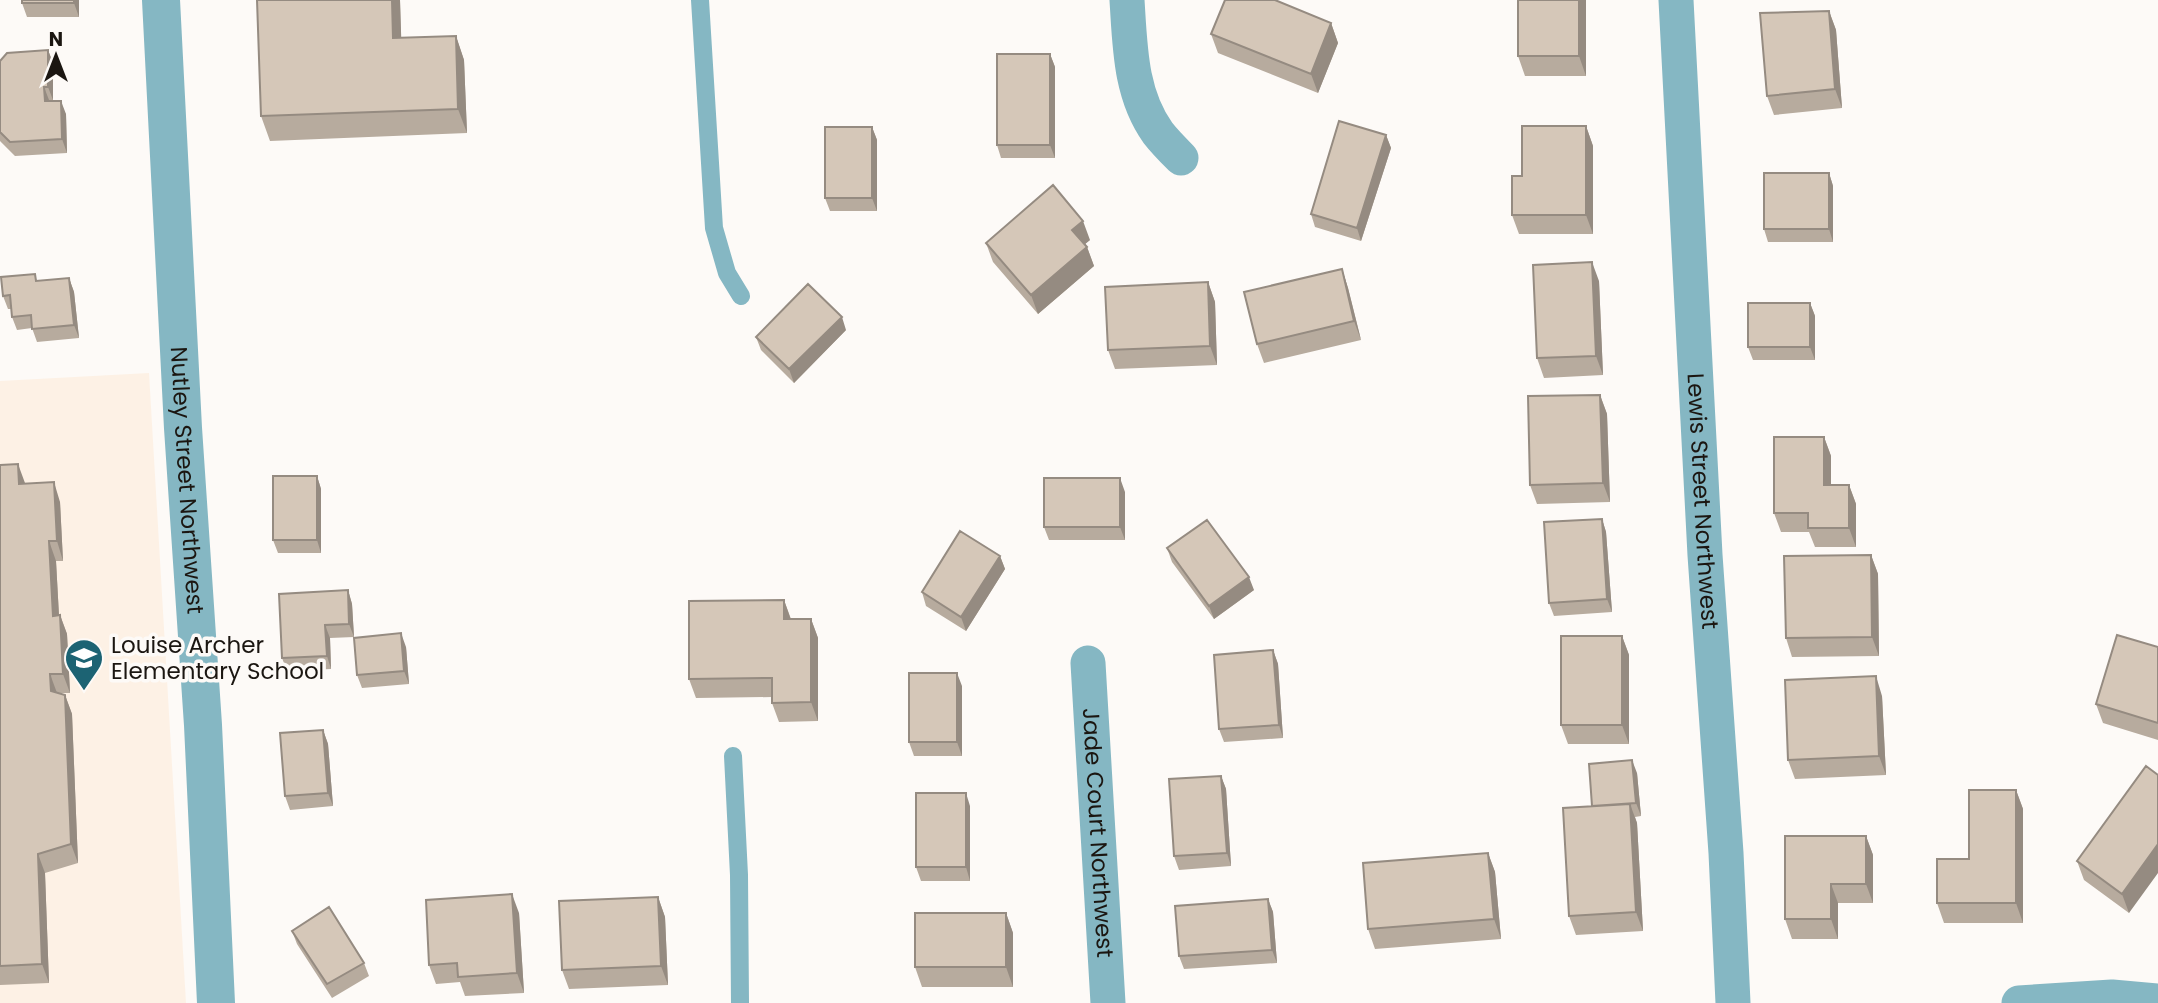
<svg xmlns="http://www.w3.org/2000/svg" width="2158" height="1003" viewBox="0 0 2158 1003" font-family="Poppins,sans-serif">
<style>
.built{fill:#fdf1e5}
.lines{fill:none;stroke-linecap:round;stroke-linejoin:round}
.service{stroke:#85b7c3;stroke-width:18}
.minor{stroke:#85b7c3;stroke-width:35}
.tertiary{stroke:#85b7c3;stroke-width:38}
.wall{fill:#b7ab9e}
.shaded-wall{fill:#958b81}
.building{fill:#d5c7b8;stroke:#958b81;stroke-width:2}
.labels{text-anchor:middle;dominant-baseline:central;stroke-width:7;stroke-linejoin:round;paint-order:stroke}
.street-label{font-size:23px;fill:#1b1611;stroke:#fdfaf7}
.poi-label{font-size:23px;fill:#1b1611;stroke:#fdfaf7;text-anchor:start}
</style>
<rect width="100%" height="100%" fill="#fdfaf7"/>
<path class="built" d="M149,373L186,1003H0V381Z"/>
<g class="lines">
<path class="service" d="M700,0L714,228L727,273L741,296
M733,756L739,875L740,1003"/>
<g class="minor">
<path d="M1127,0C1130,46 1130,94 1158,133C1165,142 1173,150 1181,158"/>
<path id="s1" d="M1676,0L1705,555L1726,853L1733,1003"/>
<path id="s2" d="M1088,663L1108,1003"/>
<path d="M2019,1003L2112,997L2158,1001"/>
</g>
<path class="tertiary" id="s3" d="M161,0L183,428L203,725L216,1003"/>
</g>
<path class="wall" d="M79,0V17H27L22,3Z
M400,0L401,38L456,36L464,60L467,133L270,141L261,116Z
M1586,0V76H1525L1518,56Z
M1829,11L1836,30L1842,108L1774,115L1767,96Z
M1331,23L1338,43L1318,93L1218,53L1211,34Z
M48,50L53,63V100L49,101L66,114L67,153L15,156L0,141V61Z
M1050,54L1055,67V158H1001L997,145Z
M1586,126L1593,146V234H1519L1512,215Z
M872,127L877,140V211H830L825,198Z
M1386,135L1391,148L1361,241L1315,227L1311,214Z
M1829,173L1833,186V242H1768L1764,229Z
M1090,240L1085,244L1087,247L1094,266L1038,314L993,262L986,243Z
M1342,269L1348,288L1361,340L1264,363L1257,344Z
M69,278L74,292L79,338L37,342L32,328L17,330L12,317L11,309H8L3,296L38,281Z
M1599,281L1603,375L1544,378L1537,358Z
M1208,282L1215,302L1217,365L1115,369L1108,350Z
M1810,303L1815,316V360H1753L1748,347Z
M846,330L794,383L761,350L756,337Z
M1600,395L1607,414L1610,502L1537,504L1530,485Z
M1824,437L1831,456V485H1849L1856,504V547H1815L1809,532H1781L1774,513Z
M0,465L25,484L60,502L63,561H56L59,615H60L67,634L70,693H60L65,695L72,714L78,863L45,873L49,983L0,985Z
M317,476L321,489V553H278L273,540Z
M1125,492V540H1049L1044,527Z
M1602,519L1606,532L1612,612L1554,616L1549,603Z
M1167,548L1254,590L1214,619L1172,562Z
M1871,555L1878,574L1879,656L1792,657L1786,638Z
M1000,556L1005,569L966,631L926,606L922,592Z
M348,590L352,604L354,637L330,638L331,669L287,671L282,658Z
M784,600L791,619H811L818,638V721L779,722L772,703V697L696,698L689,679Z
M1622,636L1629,655V744H1568L1561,725Z
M406,647L409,684L362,688L357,675Z
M2158,647V740L2103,723L2096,704Z
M1273,650L1278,664L1283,738L1224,742L1219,729Z
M962,686V756H914L909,742Z
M1882,696L1886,775L1795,779L1788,760Z
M323,730L328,744L333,806L290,810L285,796Z
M1637,773L1641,816L1635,817L1637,823L1643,931L1576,935L1569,916L1592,806Z
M2158,775L2129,913L2084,880L2077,861Z
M1221,776L1226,789L1231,866L1179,870L1174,856Z
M2016,790L2023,809V923H1944L1937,903Z
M970,806V881H921L916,867Z
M1866,836L1873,855V903H1838V939H1792L1785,919Z
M1488,853L1495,872L1501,939L1375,949L1368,929Z
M658,897L665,917L668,985L569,989L562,970Z
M1268,899L1273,912L1277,963L1184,969L1179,956Z
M519,913L524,993L465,996L460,982L436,984L429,965Z
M1006,913L1013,933V987H922L915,967Z
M292,931L364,963L369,976L332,998L297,944Z"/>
<path class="shaded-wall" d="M74,0H79V17L74,3Z
M392,0H400L402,62L393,38Z
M1579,0H1586V76L1579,56Z
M1829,11L1836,30L1842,108L1835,89Z
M1331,23L1338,43L1318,93L1311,74Z
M456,36L464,60L467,133L458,109Z
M48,50L53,63V100L48,87Z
M1050,54L1055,67V158L1050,145Z
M44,87L49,100L50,114L45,101Z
M61,101L66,114L67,153L62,139Z
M1586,126L1593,146V234L1586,215Z
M872,127L877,140V211L872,198Z
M1386,135L1391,148L1361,241L1357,228Z
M1829,173L1833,186V242L1829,229Z
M1083,221L1090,240L1079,249L1072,230Z
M1087,247L1094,266L1038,314L1031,295Z
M1592,262L1599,281L1603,375L1596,356Z
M1342,269L1348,288L1361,340L1354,321Z
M69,278L74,292L79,338L74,325Z
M1208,282L1215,302L1217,365L1210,346Z
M1810,303L1815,316V360L1810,347Z
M842,317L846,330L794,383L789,369Z
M1600,395L1607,414L1610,502L1603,483Z
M1824,437L1831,456V504L1824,485Z
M18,464L25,483L26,503L19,484Z
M317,476L321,489V553L317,540Z
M1120,478L1125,492V540L1120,527Z
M54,482L60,502L63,561L57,541Z
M1849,485L1856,504V547L1849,528Z
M1602,519L1606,532L1612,612L1607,599Z
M49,541L56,561L60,635L53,616Z
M1871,555L1878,574L1879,656L1872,637Z
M1000,556L1005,569L966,631L961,617Z
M1249,577L1254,590L1214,619L1209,606Z
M348,590L352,604L354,637L349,624Z
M784,600L791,620L784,619Z
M60,615L67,634L70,693L63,674Z
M811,619L818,638V721L811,702Z
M325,625L330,638L331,669L327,656Z
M401,633L406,647L409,684L404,671Z
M1622,636L1629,655V744L1622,725Z
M1273,650L1278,664L1283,738L1279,725Z
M957,673L962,686V756L957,742Z
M50,674L57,693L51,691Z
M1876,676L1882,696L1886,775L1879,756Z
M65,695L72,714L78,863L71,844Z
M323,730L328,744L333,806L328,793Z
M1632,760L1637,773L1641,816L1636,803Z
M1221,776L1226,789L1231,866L1227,853Z
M2016,790L2023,809V923L2016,903Z
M966,793L970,806V881L966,867Z
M1630,804L1637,823L1643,931L1636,912Z
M1866,836L1873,855V903L1866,884Z
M2158,844V873L2129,913L2122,894Z
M1488,853L1495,872L1501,939L1494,919Z
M38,854L45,873L49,983L42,964Z
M1831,884L1838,903V939L1831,919Z
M512,894L519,913L524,993L517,973Z
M658,897L665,917L668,985L661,966Z
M1268,899L1273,912L1277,963L1272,950Z
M1006,913L1013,933V987L1006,967Z"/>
<path class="building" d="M22,0H74V3H22Z
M257,0H392L393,38L456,36L458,109L261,116Z
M1225,0H1275L1331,23L1311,74L1211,34Z
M1518,0H1579V56H1518Z
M1829,11L1835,89L1767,96L1760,13Z
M48,50V87H44L45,101H61L62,139L10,142L0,132V61L7,53Z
M997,54H1050V145H997Z
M1339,121L1386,135L1357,228L1311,214Z
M1522,126H1586V215H1512V176H1522Z
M825,127H872V198H825Z
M1764,173H1829V229H1764Z
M1053,185L1083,221L1072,230L1087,247L1031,295L986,243Z
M1592,262L1596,356L1537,358L1533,265Z
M1342,269L1354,321L1257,344L1244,292Z
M35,274L36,281L69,278L74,325L32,329L31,315L12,317L10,295L3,296L1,277Z
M1208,282L1210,346L1108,350L1105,287Z
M808,284L842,317L789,369L756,337Z
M1748,303H1810V347H1748Z
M1600,395L1603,483L1530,485L1528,396Z
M1774,437H1824V485H1849V528H1808V513H1774Z
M18,464L19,484L54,482L57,541H49L53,616L60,615L63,674H50L51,691L65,695L71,844L38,854L42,964L0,966V465Z
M273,476H317V540H273Z
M1044,478H1120V527H1044Z
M1602,519L1607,599L1549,603L1544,522Z
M1207,520L1249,577L1209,606L1167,548Z
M960,531L1000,556L961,617L922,592Z
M1871,555L1872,637L1786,638L1784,556Z
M348,590L349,624L325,625L327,656L282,658L279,594Z
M784,600V619H811V702L772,703V678L689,679V601Z
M401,633L404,671L357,675L354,638Z
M2117,635L2158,647V723L2096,704Z
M1561,636H1622V725H1561Z
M1273,650L1279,725L1219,729L1214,655Z
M909,673H957V742H909Z
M1876,676L1879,756L1788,760L1785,680Z
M323,730L328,793L285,796L280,733Z
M1632,760L1636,803L1592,806L1589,764Z
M2146,766L2158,775V844L2122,894L2077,861Z
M1221,776L1227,853L1174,856L1169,779Z
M1969,790H2016V903H1937V859H1969Z
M916,793H966V867H916Z
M1630,804L1636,912L1569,916L1563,808Z
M1785,836H1866V884H1831V919H1785Z
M1488,853L1494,919L1368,929L1363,863Z
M512,894L517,973L458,977L457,963L429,965L426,900Z
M658,897L661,966L562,970L559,901Z
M1268,899L1272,950L1179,956L1175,906Z
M329,907L364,963L327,984L292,931Z
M915,913H1006V967H915Z"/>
<defs>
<symbol id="school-pin" viewBox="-11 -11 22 30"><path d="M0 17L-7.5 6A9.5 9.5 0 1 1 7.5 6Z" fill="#1c6373" stroke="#fdfaf7"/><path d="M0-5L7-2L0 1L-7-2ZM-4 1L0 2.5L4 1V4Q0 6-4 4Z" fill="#fff"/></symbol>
</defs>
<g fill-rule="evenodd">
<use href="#school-pin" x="62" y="636" width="44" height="60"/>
</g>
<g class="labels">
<g class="street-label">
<text stroke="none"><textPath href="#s3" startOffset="481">Nutley Street Northwest</textPath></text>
<text stroke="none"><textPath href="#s1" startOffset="502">Lewis Street Northwest</textPath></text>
<text stroke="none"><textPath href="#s2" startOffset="170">Jade Court Northwest</textPath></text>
</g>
<g class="poi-label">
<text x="111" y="645">Louise Archer<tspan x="111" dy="26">Elementary School</tspan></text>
</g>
</g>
<g transform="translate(56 56)" stroke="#fdfaf7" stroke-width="5" paint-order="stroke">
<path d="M0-5L12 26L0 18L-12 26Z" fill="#1b1611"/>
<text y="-10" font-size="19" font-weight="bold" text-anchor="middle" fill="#1b1611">N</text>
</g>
</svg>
